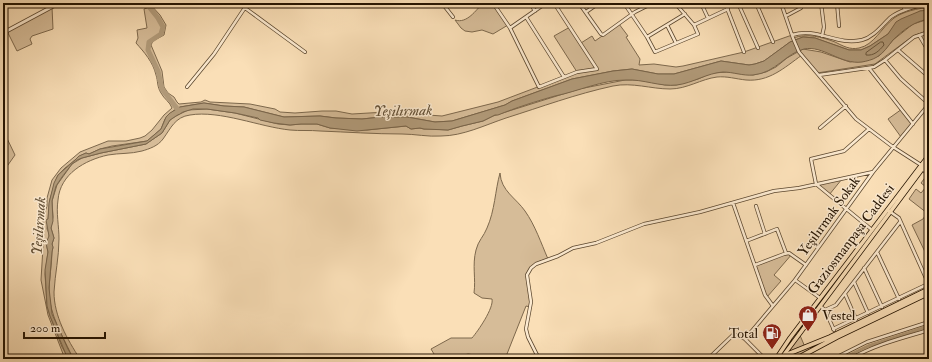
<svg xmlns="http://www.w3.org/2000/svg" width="932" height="362" viewBox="0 0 932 362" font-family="'IM FELL Double Pica',serif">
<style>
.green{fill:#d6bc98;stroke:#7d684c}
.water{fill:#b19a79;stroke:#796449}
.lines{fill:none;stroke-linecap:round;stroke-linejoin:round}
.shore{stroke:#6a563c;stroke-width:1}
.canal{stroke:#b19a79;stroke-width:3}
.river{stroke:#b19a79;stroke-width:5}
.minor-casing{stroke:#5a462e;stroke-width:4}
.tertiary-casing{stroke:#5a462e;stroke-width:4.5}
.primary-casing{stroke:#241300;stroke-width:5}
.trunk-casing{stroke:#241300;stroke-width:5.5}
.minor{stroke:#fcead0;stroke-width:2.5}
.tertiary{stroke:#fcead0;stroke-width:3}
.primary{stroke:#fadfb7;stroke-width:3.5}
.trunk{stroke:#fadfb7;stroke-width:4}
.labels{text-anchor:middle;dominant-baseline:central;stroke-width:3;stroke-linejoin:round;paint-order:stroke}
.street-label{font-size:14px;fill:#241300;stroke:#fcead0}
.poi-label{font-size:14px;fill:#241300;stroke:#fcead0;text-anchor:start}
.water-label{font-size:15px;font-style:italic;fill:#635036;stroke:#fcead0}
</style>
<rect width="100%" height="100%" fill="#fadfb7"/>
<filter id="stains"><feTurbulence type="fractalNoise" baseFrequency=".005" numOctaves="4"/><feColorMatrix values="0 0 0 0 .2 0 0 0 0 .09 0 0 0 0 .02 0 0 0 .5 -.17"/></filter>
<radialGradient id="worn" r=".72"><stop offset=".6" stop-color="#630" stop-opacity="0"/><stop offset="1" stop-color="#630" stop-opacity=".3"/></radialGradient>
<path class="green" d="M143,3H149L160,15L166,25L164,35L153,41L151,45L162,71L164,87L168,93L174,97L177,102L179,104L201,102L205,100L210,102L250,104L275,109L280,112L295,113L322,111H336L352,114L386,112L442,116L498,102L577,72L554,36L570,27L581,43L592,36L595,41L619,24L628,36L626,37L640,59L639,65L654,64L676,67L683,66L744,52L792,35L793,38C807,33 822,37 835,42C843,46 850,50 859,48C874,45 881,28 894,18C904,11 917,9 929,7V10L920,11L894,27L888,34L870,46L861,50H849L815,38L803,37L790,42L764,61L755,64L749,65L721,61L674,74H658L632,69L613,71L572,79L512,101L505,105L452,121L435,122L407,117H381L362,119L336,118L320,116L284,117L244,107L224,106L204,103L180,107L173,111L165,119L161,129L147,141L112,146L100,149L89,154L86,153L80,156L65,168L58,175L56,180L50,199L47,229L49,233V238L46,243L48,252L45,274L47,306L50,316L62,347L69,359H65L48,315L41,280L43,247V217L47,206V198L52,180L61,168L80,152L108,141H126L140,138L145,136L152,130L164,115L172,108C170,102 164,99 161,93C157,87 158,81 156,75C153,62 144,52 136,43L138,38L137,30L147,28L144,9L147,8Z
M483,3H493L508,25L493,34L482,30L472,32L465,31L461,28L455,20C467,24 476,10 483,3Z
M52,7L53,29L32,36L30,39L32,44L17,51L7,31Z
M929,19V30L913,36L875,64L817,73L802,55C784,68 769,82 746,80C736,79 727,76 717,77C701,79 687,89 670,89C651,89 632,82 613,86C576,94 541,107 506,118C485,125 463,136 441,136C428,137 415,134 402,134C374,134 347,132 320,131C310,130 300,131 290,130C260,127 220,110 190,115C175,117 171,128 163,139C158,146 149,149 142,151C131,154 119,153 108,155C85,160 60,174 58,200C56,213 59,226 59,239C59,257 55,274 54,292C54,316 67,339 80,359L73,358L71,354C62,335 50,315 49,293C49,278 52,265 52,250L53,248L52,244L54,238L51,228L53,217L52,201L57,185L72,164L82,158L101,153L146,144L162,133L170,120L176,116L188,110L207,109L235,113L278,124L290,125L301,124H317L330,128L367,130L406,126L411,129L419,128L424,129H431L448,130L462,126L483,121L493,116L579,89L625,80H643L665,85H676L698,79L712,73L729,72L753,75L766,72L776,67L787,58L803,49L821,52L850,62L879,56L893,40L913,24Z
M902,109L913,124L901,137L888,119Z
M3,130L15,155L3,172Z
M500,173C501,191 516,198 525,211C535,225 541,243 548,259L540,261L528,272L530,307L526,306L505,359H494L481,356L468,354L449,359H437L431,349L451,338H472C478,331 494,308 492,299L482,298L474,293C476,279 472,265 476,250C478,241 484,236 487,228C495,210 495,191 500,173Z
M927,175L929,178V258H928L912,225L923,219L927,213L909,199L916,189L921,193L926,187L921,183Z
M842,179L829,195L816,184Z
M785,253L792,254L774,275L781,281L767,297L755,265Z
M799,333L805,347L821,341L823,344L796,359H775L783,356Z"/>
<path class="water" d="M929,10V19C915,21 903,30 893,40C888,46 884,53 877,57C872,60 867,61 862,62C841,65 823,45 804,49C786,53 776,73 753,75C743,76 733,72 723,72C707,73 693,83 677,85C660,87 643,79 626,80C602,80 579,91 555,96C537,101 515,108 498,115H495L483,121L462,126L448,130L424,129L420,128L411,129L406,126L357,131L330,128L317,124H301L290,125L274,123L260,120L258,118L235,113L207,109H193L183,112L176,116L170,120L162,133L146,144L101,153L82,158L77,160L72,164L62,177L56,186L52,201L53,221L51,228L54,238L52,244L53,247L52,252L49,288L52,314L68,349L73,358L76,359H69L67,357L50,316L47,306L45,270L48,252L46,243L49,236L46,220L48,219L49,203L54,183L58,175L75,160L79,156L86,153L89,154L100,149L147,141L161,129L166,117L170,113L180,107L204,103L224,106L244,107L284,117L320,116L336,118L362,119L381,117H407L435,122L452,121L505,105L512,101L572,79L613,71L632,69L658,74H674L721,61L749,65L755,64L764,61L790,42L803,37L815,38L849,50H861L870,46L888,34L896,22L901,19L920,11Z"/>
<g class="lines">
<path class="shore" d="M881,42H883L884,45C879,51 874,56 866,55V53Z"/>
<path class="canal" d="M841,359L868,346L929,326"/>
<path class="river" d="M146,3L158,18L163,27L161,34L149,42L148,50L158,71L162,89L179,111"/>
<defs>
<path id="minor" d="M442,3L453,17
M493,3L510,28L539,87L577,72L597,69L554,3
M530,3L535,11
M579,3L601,34L603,35L635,12L653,3
M624,3L647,37L655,52L698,34L694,25L675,3
M701,3L708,18
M725,3L744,52
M738,3L758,48
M756,3L773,42
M781,3L793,38L799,52L856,119L893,147L921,165L929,178
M821,3L824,27L822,36
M837,3L839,26
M849,3V6
M902,3L905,10
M245,8L305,52
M586,12L599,3
M786,16L801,8L800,3
M526,17L564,77
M667,25L676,43
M694,25L728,9
M510,28L546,3
M792,35C818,27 836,46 862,40C874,37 882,25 891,17C902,9 916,6 929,4
M919,35L929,52
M647,37L685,14
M898,50L929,77
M885,60L901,79L929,104
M869,68L913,124
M819,75L874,67L885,60L914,37L929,32
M187,87L214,54L248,3
M820,128L846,106
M869,129L844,151L811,159L816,184L872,230
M733,203L765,295L773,306
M756,206L765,234
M889,211L899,218L929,285
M746,241L777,229L786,253
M877,252L899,299
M755,265L784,254L789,253L806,265
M864,268L882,307
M795,280L820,298
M854,282L868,313
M845,294L856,319
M820,306L825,310L834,330
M825,310L836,305L900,222
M833,329L928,284
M539,359L528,337L526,329L531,302L527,275L531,268L536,264L558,256L573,248L596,243L644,224L700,212L774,191L799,188L873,172
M708,359L733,335H737L745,339
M765,359L745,339L795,280L873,172L929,104
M833,359L867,342L929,322
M850,359C874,345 902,338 929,330"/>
<path id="tertiary" d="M3,33L59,3"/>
<path id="primary" d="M778,356L790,338L929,155
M783,356L929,160"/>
<path id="trunk" d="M783,356L830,337L929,289
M775,359L780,356L784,357L786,359
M796,359L837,337L929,293"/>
</defs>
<use href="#minor" class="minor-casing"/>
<use href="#tertiary" class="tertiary-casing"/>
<use href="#primary" class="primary-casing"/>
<use href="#trunk" class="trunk-casing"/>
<use href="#minor" class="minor"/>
<use href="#tertiary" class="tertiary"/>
<use href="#primary" class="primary"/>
<use href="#trunk" class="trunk"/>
</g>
<defs>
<symbol id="shop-pin" viewBox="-11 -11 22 30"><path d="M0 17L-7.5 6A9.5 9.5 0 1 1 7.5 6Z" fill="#8f2418" stroke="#fcead0"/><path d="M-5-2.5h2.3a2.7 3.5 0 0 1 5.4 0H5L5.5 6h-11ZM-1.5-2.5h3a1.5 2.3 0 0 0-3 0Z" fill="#fff"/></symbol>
<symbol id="fuel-pin" viewBox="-11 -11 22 30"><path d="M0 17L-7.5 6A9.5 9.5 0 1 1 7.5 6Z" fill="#8f2418" stroke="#fcead0"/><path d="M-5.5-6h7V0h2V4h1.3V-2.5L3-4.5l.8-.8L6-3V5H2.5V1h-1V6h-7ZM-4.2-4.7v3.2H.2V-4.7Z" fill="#fff"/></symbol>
</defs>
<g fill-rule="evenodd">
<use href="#shop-pin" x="797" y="304" width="22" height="30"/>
<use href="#fuel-pin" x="761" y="322" width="22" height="30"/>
</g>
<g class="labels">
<g class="street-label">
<text transform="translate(829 216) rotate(-54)">Yeşilırmak Sokak</text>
<text transform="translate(851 239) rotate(-53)">Gaziosmanpaşa Caddesi</text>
</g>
<g class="poi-label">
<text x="822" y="315">Vestel</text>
<text x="758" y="333" text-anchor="end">Total</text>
</g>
<g class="water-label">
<text transform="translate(403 111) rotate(-1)">Yeşilırmak</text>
<text transform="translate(39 226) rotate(-86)">Yeşilırmak</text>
</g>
</g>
<rect width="932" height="362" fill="none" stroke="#fadfb7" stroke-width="16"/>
<rect x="4" y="4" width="924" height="354" fill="none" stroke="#241300" stroke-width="2"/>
<rect x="8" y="8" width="916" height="346" fill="none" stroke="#241300"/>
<path d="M24 332v6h81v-6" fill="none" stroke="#241300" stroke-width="2"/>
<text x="30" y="332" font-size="12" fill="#241300" stroke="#fcead0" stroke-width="3" paint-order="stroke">200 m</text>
<rect width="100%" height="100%" filter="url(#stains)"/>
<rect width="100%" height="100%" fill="url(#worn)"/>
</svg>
